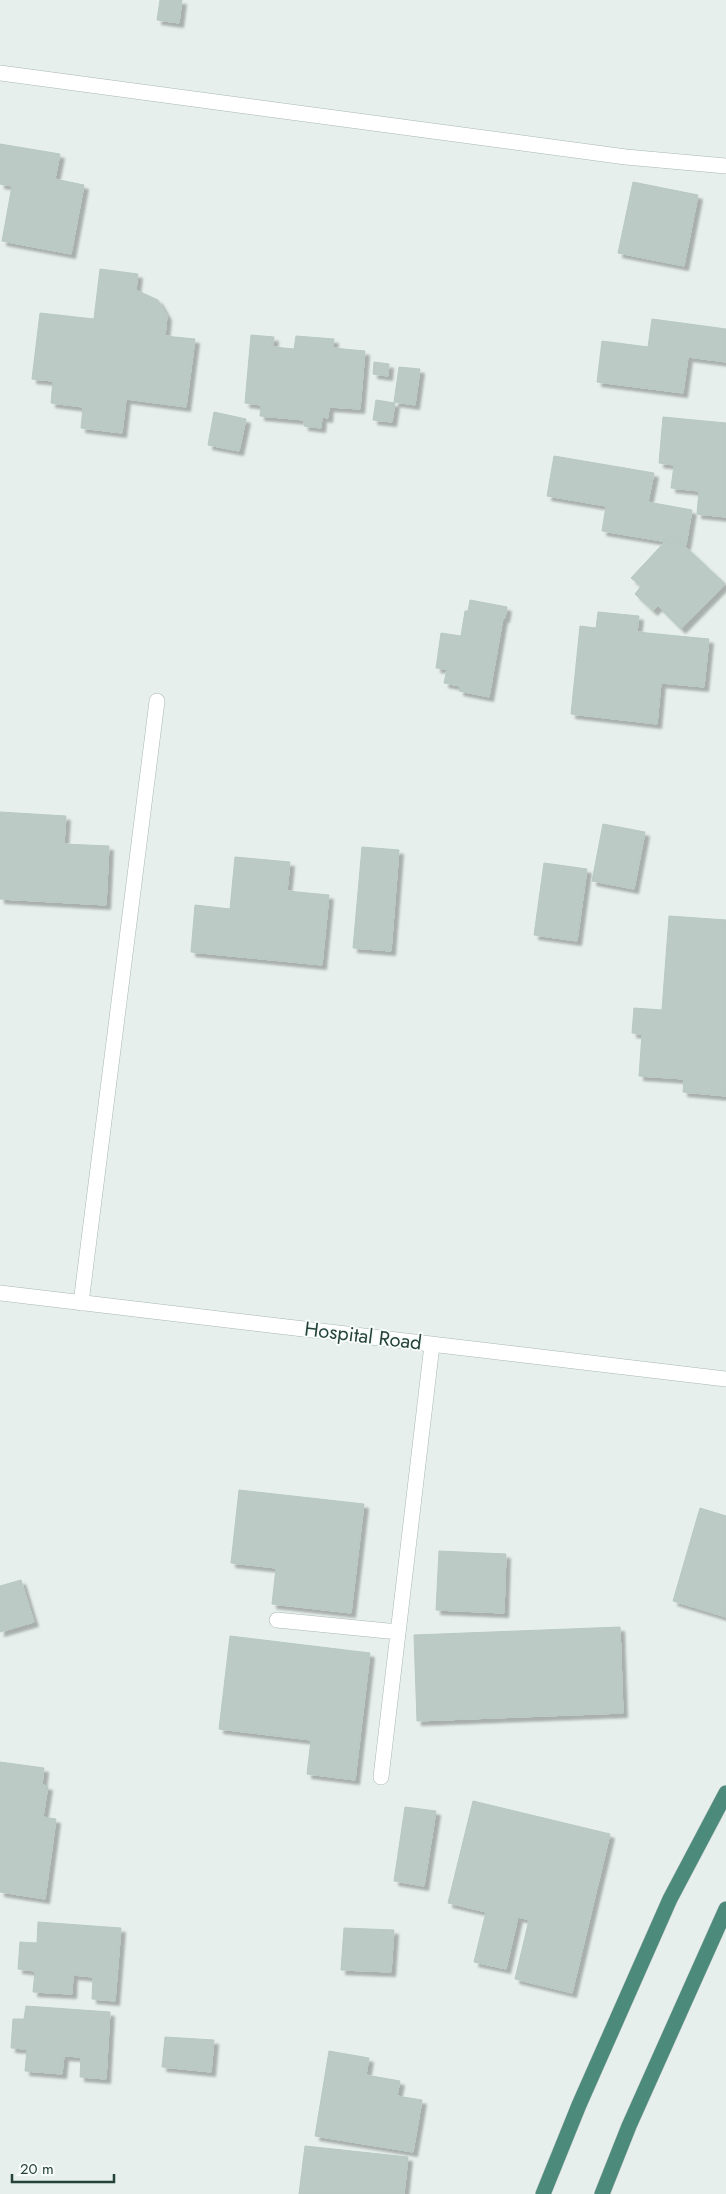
<svg xmlns="http://www.w3.org/2000/svg" width="726" height="2194" viewBox="0 0 726 2194" font-family="Jost,sans-serif">
<style>
.building{fill:#bbcac4;stroke:#b8c9c2;filter:url(#shadow)}
.lines{fill:none;stroke-linecap:round;stroke-linejoin:round}
.minor-casing{stroke:#a8b8b2;stroke-width:16}
.tertiary-casing{stroke:#a8b8b2;stroke-width:16}
.trunk-casing{stroke:#c2cac8;stroke-width:16}
.minor{stroke:#fff;stroke-width:15}
.tertiary{stroke:#fff;stroke-width:15}
.trunk{stroke:#4c8a7c;stroke-width:15}
.labels{text-anchor:middle;dominant-baseline:central;stroke-width:4;stroke-linejoin:round;paint-order:stroke}
.street-label{font-size:20px;fill:#24423a;stroke:#f7fbf9}
</style>
<defs>
<filter id="shadow"><feDropShadow dx="4.5" dy="4.5" stdDeviation="1" flood-color="#0004"/></filter>
</defs>
<rect width="100%" height="100%" fill="#e6efeb"/>
<path class="building" d="M160,0H182L179,23L157,20Z
M0,144L60,154L55,179L84,185L71,254L2,241L12,186L0,184Z
M633,182L698,195L684,266L618,253Z
M100,269L138,274L136,290L158,300L167,316L165,336L195,339L186,407L126,399L122,433L81,428L83,407L51,403L53,381L32,379L40,313L94,319Z
M652,319L726,329V362L688,357L683,393L597,382L602,341L648,347Z
M251,335L274,337L273,347L294,349L296,336L334,339L333,348L365,351L360,409L329,407L328,418L322,417L321,428L304,426V420L260,416L261,405L245,403Z
M374,362L389,364L388,376L373,374Z
M399,367L420,369L415,405L394,402Z
M376,400L395,403L392,422L373,420Z
M214,412L246,419L239,451L208,445Z
M663,417L726,423V517L697,514L699,491L671,488L674,465L659,463Z
M554,456L654,473L648,502L692,510L686,545L602,531L606,506L547,496Z
M672,534L725,584L681,629L658,606L653,611L635,594L641,586L631,578Z
M470,600L507,607L505,618H503L489,697L459,691L460,686L444,683L447,669L436,668L441,633L461,636L465,611H468Z
M598,612L639,616L637,632L709,639L704,687L661,683L657,724L571,714L580,626L596,628Z
M0,812L66,816L64,844L109,846L106,905L0,899Z
M603,824L645,832L634,889L592,881Z
M362,847L399,850L391,951L353,948Z
M235,857L290,862L287,891L329,895L322,965L191,952L195,905L230,909Z
M544,863L587,869L577,941L534,935Z
M669,916L726,920V1096L683,1092L684,1079L639,1076L642,1034L632,1033L634,1008L662,1010Z
M239,1490L364,1504L351,1613L272,1604L276,1568L231,1563Z
M700,1508L726,1516V1617L673,1601Z
M439,1551L506,1554L504,1613L436,1610Z
M21,1580L34,1622L0,1632V1586Z
M620,1627L623,1713L417,1721L414,1635Z
M230,1636L370,1653L355,1780L307,1774L311,1740L219,1729Z
M0,1762L44,1768L42,1785L48,1786L43,1817L56,1819L45,1899L0,1892Z
M473,1801L610,1834L572,1993L515,1979L529,1920L518,1917L506,1969L474,1962L486,1912L448,1903Z
M405,1807L436,1811L424,1886L394,1881Z
M38,1922L121,1928L115,2001L92,1999L93,1977L73,1975L72,1994L33,1992L35,1971L18,1969L20,1942L37,1943Z
M344,1928L394,1930L391,1972L341,1970Z
M26,2006L110,2012L106,2079L80,2077L81,2057L64,2056L62,2074L25,2071L27,2049L11,2048L13,2019H24Z
M165,2037L214,2040L211,2072L162,2067Z
M329,2051L369,2058L366,2075L400,2081L397,2096L422,2100L413,2152L315,2136Z
M305,2146L408,2157L404,2194H299Z"/>
<g class="lines">
<defs>
<path id="minor" d="M0,73L626,157L726,166
M81,1303L157,701
M277,1620L398,1632
M381,1777L432,1345"/>
<path id="tertiary" d="M0,1293L726,1379"/>
<path id="trunk" d="M543,2194L579,2105L670,1899L726,1793
M602,2194L629,2126L726,1909"/>
</defs>
<use href="#minor" class="minor-casing"/>
<use href="#tertiary" class="tertiary-casing"/>
<use href="#trunk" class="trunk-casing"/>
<use href="#minor" class="minor"/>
<use href="#tertiary" class="tertiary"/>
<use href="#trunk" class="trunk"/>
</g>
<g class="labels">
<g class="street-label">
<text transform="translate(363 1336) rotate(7)">Hospital Road</text>
</g>
</g>
<path d="M12 2174v8h102v-8" fill="none" stroke="#24423a" stroke-width="2.5"/>
<text x="20" y="2174" font-size="15" fill="#24423a" stroke="#f7fbf9" stroke-width="4" paint-order="stroke">20 m</text>
</svg>
